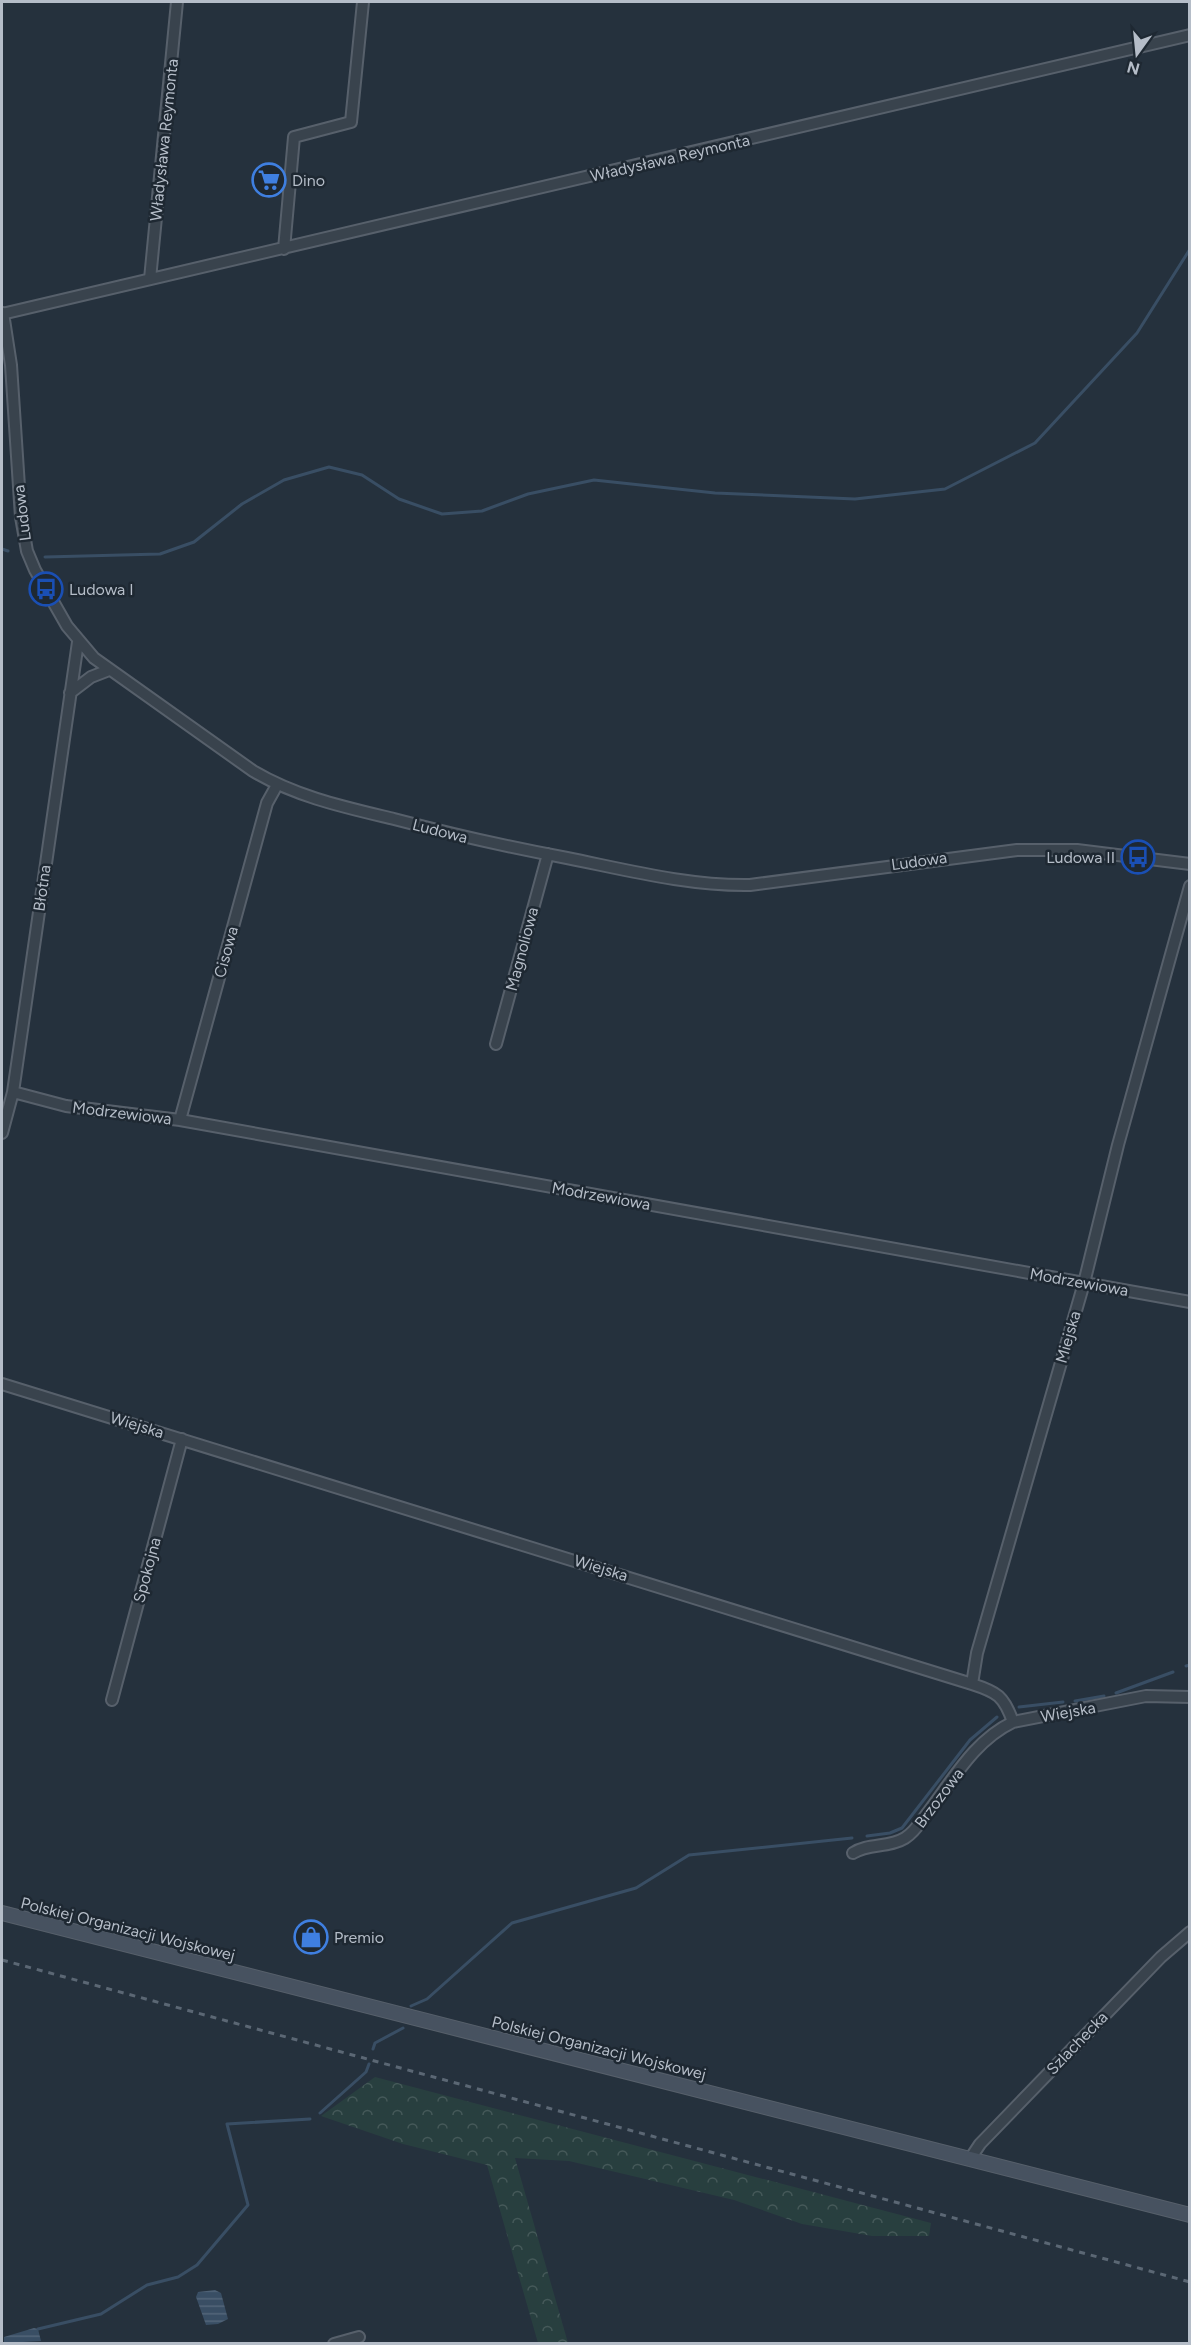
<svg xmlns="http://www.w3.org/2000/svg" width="1191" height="2345" viewBox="0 0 1191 2345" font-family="Figtree,sans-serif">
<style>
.forest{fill:url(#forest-crowns)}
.water{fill:url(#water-rules)}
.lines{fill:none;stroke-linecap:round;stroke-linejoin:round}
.stream{stroke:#394e64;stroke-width:3}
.street-casing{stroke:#57606b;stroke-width:14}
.secondary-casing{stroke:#57606b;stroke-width:16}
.street{stroke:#39434d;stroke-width:10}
.secondary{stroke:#475260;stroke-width:14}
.rail{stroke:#5b6774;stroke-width:3;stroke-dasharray:6 6;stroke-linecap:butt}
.labels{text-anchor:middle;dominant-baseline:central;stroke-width:5;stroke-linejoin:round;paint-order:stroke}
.street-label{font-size:16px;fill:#b5bdc8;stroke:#1e2832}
.poi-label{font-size:16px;fill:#b5bdc8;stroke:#1e2832;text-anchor:start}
</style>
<defs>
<pattern id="forest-crowns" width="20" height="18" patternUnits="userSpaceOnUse" patternTransform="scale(1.5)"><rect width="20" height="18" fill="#283f3f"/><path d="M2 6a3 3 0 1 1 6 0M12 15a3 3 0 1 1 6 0" fill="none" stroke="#455959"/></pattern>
<pattern id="water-rules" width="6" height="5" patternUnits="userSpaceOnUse" patternTransform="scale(1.5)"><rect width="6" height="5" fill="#394e64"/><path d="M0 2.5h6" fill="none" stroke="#536679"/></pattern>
</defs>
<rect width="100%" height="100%" fill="#25313d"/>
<path class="forest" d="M375,2077L931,2223L929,2236H872L802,2224L734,2200L569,2161L515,2158L568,2343H538L487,2165L403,2144L321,2116Z"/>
<path class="water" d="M215,2290L221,2293L228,2319L218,2324L206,2325L196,2297L198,2292Z
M34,2328L38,2329L41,2341L4,2343V2337Z"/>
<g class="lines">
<path class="stream" d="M2,549L8,551
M45,557L160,554L194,542L242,504L284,480L329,467L362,475L399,499L442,514L482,511L528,494L594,480L715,493L855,499L945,489L1035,443L1137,333L1190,249
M1186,1666L1190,1665
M1116,1693L1173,1672
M1075,1701L1104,1696
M1019,1707L1063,1702
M867,1836L890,1833L902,1828L970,1740L997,1717
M411,2006L427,1999L512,1923L636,1888L689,1855L852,1838
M373,2049L375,2043L403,2028
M320,2113L366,2072L369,2064
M38,2329L101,2314L147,2285L178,2277L197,2265L248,2205L227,2124L310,2119"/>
<defs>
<path id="street" d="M284,249L294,137L351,122L363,2
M150,279L177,2
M3,313L11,365L21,517L27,551L35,570L67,626L94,658L253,771C297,797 344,807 394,819C451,834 508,847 567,858C627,870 688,886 750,885L1017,850H1077L1190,864
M2,314L1190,35
M70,693L91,677L109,670
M496,1044L548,854
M13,1092L66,1106L180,1120L1190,1302
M180,1120L267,803L277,785
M2,1133L13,1092L78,642
M2,1384L972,1684C997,1692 1004,1696 1013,1722L1146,1696L1190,1697
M972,1684L977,1653L1084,1283L1118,1145L1190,886
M112,1700L182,1439
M853,1853C868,1843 889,1848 905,1838C915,1832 922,1820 929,1811C954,1778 975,1740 1013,1722
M970,2159L980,2144L1161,1957L1190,1932
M334,2344L359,2337"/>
<path id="secondary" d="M2,1913L1190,2215"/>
</defs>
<use href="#street" class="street-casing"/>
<use href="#secondary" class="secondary-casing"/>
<use href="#street" class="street"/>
<use href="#secondary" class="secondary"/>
<path class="rail" d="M2,1960L1190,2282"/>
</g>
<defs>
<symbol id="supermarket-ring" viewBox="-11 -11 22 22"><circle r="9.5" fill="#1e2832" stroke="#3f7fe0" stroke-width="1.5"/><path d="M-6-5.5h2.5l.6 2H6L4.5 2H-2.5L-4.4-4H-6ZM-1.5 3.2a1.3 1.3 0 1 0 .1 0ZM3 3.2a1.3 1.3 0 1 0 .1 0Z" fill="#3f7fe0"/></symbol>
<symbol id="bus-ring" viewBox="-11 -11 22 22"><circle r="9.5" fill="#1e2832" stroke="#1a4fb4" stroke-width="1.5"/><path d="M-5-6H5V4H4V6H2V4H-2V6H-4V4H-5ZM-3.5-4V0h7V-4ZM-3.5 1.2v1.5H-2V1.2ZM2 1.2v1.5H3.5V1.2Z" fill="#1a4fb4"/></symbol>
<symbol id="shop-ring" viewBox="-11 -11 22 22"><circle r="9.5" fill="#1e2832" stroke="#3f7fe0" stroke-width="1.5"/><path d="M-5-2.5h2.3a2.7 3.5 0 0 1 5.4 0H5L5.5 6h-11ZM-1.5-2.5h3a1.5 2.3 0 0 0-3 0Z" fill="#3f7fe0"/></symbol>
</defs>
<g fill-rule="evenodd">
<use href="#supermarket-ring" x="250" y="161" width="38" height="38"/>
<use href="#bus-ring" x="27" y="570" width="38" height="38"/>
<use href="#bus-ring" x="1119" y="838" width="38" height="38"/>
<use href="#shop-ring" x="292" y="1918" width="38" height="38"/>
</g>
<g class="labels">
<g class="street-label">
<text transform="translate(164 140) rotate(-84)">Władysława Reymonta</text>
<text transform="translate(670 158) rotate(-13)">Władysława Reymonta</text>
<text transform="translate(22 513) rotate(-97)">Ludowa</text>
<text transform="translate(440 831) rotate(14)">Ludowa</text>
<text transform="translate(919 861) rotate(-8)">Ludowa</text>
<text transform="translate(42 888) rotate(-82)">Błotna</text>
<text transform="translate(522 949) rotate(-75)">Magnoliowa</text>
<text transform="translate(226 952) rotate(-75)">Cisowa</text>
<text transform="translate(122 1113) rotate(7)">Modrzewiowa</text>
<text transform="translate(601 1196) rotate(10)">Modrzewiowa</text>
<text transform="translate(1079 1282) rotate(10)">Modrzewiowa</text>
<text transform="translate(1068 1337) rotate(-74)">Miejska</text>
<text transform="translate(137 1425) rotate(17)">Wiejska</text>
<text transform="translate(601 1568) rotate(17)">Wiejska</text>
<text transform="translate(147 1570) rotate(-75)">Spokojna</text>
<text transform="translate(1068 1712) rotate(-10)">Wiejska</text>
<text transform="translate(939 1798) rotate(-53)">Brzozowa</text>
<text transform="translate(128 1929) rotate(14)">Polskiej Organizacji Wojskowej</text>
<text transform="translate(1077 2043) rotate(-46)">Szlachecka</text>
<text transform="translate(599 2048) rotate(14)">Polskiej Organizacji Wojskowej</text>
</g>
<g class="poi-label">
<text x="292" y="180">Dino</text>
<text x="69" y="589">Ludowa I</text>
<text x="1115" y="857" text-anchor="end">Ludowa II</text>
<text x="334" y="1937">Premio</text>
</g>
</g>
<rect width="1191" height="2345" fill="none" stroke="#b5bdc8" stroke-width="6"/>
<g transform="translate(1137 54) rotate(195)" stroke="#1e2832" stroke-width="4.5" paint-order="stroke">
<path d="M0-4.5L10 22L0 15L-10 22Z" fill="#b5bdc8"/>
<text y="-9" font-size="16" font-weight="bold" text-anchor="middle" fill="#b5bdc8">N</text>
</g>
</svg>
